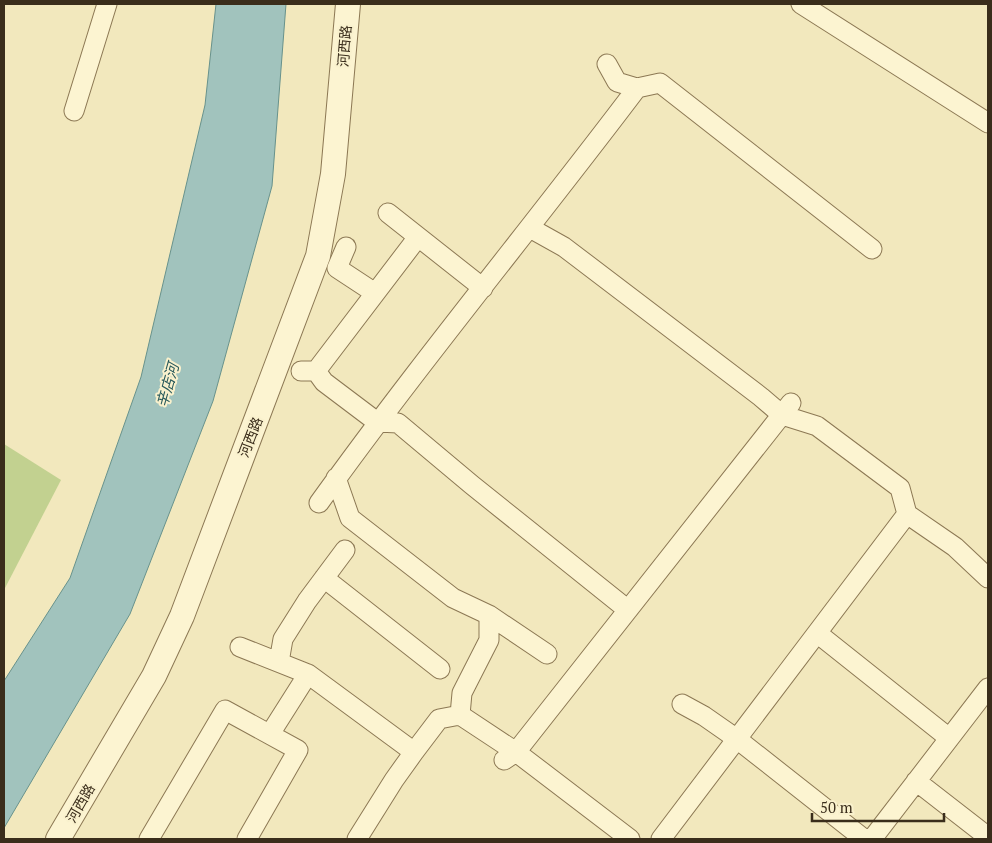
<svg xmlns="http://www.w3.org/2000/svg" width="992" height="843" viewBox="0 0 992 843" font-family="'PT Serif','Noto Sans SC',serif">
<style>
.green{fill:#c2d190}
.water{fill:#a1c3bd;stroke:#68928c}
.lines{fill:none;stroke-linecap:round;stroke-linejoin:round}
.minor-casing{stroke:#8c7854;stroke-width:21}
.tertiary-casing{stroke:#8c7854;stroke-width:26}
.minor{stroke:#fcf4d1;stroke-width:19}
.tertiary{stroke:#fcf4d1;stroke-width:24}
.labels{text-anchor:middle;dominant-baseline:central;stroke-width:4;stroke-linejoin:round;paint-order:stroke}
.street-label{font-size:14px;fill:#3a2d1b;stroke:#f9f1cd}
.water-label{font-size:15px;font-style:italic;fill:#28595b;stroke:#f9f1cd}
</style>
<rect width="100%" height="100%" fill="#f2e8bd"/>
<path class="green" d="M4,444L61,480L4,590Z"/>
<path class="water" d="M216,4H286L272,186L213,401L130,614L4,828V681L70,578L141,377L205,105Z"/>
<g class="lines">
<defs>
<path id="minor" d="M801,4L988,123
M607,64L617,82L637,88L660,83L872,249
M74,111L107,4
M388,213L483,288
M530,228L564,247L761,397L782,415L817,426L900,488L907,514L955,547L988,578
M346,247L337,268L375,293
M301,371H316L418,237
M316,371L324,382L377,422L398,423L472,485L628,610
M336,478L350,518L453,598L489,615L547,654
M319,503C421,361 532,227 637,88
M324,578L440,669
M489,615V640L462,693L460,715L516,752L630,839
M817,633L949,738
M240,647L308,674L414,752L439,719L460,715
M279,662L283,639L307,601L345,550
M682,704L704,716L737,739L864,839
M270,734L308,674
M504,760L516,752L791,403
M916,781L988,837
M149,839L225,710L298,750L247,839
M357,839L394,780L414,752
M661,839L907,514
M872,839L988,688"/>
<path id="tertiary" d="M58,839L154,676L182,616L318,256L333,174L348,4"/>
</defs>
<use href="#minor" class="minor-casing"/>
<use href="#tertiary" class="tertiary-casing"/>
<use href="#minor" class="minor"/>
<use href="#tertiary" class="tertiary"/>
</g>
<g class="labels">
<g class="street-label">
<text transform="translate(344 46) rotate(-85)">河西路</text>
<text transform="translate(250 437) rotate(-69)">河西路</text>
<text transform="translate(80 803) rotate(-60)">河西路</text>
</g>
<g class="water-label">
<text transform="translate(167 385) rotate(-74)">辛店河</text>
</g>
</g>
<rect width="992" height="843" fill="none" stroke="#3a2d1b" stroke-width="10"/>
<path d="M812 813v8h132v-8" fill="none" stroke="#3a2d1b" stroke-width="2.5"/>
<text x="820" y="813" font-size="15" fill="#3a2d1b" stroke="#f9f1cd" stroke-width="4" paint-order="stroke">50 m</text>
</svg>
